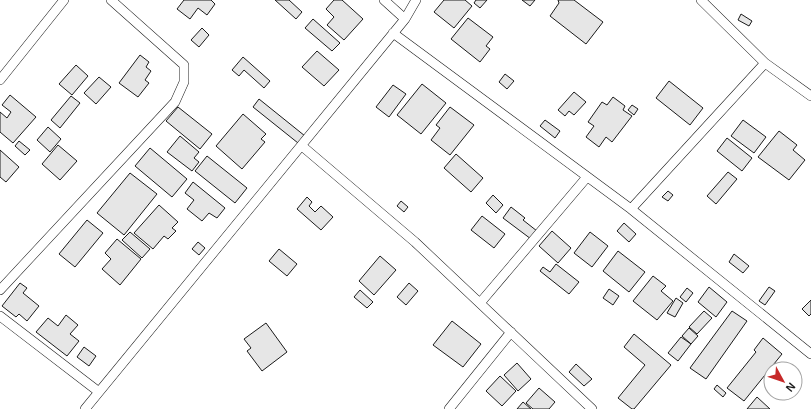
<svg xmlns="http://www.w3.org/2000/svg" width="811" height="409" viewBox="0 0 811 409" font-family="Arial,sans-serif">
<style>
.building{fill:#e6e6e6;stroke:#1a1a1a}
.lines{fill:none;stroke-linecap:round;stroke-linejoin:round}
.street-casing{stroke:#1a1a1a;stroke-width:10}
.street{stroke:#fff;stroke-width:9}
</style>
<rect width="100%" height="100%" fill="#fff"/>
<path class="building" d="M184,0H211L215,4L207,15L198,8L190,19L177,9Z
M275,0H289L302,12L296,19Z
M334,0H342L363,19L344,40L327,25L334,17L326,9Z
M444,0H465L472,6L454,28L434,12Z
M476,0H487L480,8L474,3Z
M522,0H535L530,6Z
M558,0H574L603,22L586,44L550,16L559,3Z
M741,14L752,21L749,26L738,20Z
M468,18L493,37L486,46L490,49L480,62L451,39Z
M313,19L340,43L332,51L305,28Z
M202,28L209,35L199,47L191,40Z
M317,51L339,70L324,86L302,67Z
M140,55L149,62L146,67L151,71L145,80L149,83L138,97L119,83Z
M243,57L270,81L264,88L244,70L239,76L232,70Z
M76,65L88,76L72,95L59,84Z
M505,74L514,81L507,89L499,82Z
M99,77L111,87L96,104L84,93Z
M669,81L703,108L690,125L656,98Z
M422,84L446,103L421,134L397,115Z
M393,85L406,94L389,117L376,107Z
M574,92L586,102L574,115L569,111L565,116L558,110Z
M10,95L36,117L13,143L0,132V112L7,118L11,112L2,105Z
M71,96L80,103L60,128L51,120Z
M613,97L625,106L623,110L632,116L612,142L606,137L599,147L586,137L594,126L588,122L602,102L607,105Z
M259,99L305,136L298,143L253,107Z
M632,105L638,109L634,115L628,110Z
M178,107L212,134L200,149L166,121Z
M450,107L474,125L450,155L431,140L440,128L436,125Z
M243,114L266,134L261,139L265,142L242,169L216,146Z
M545,120L560,131L555,138L540,126Z
M743,120L766,137L754,153L731,136Z
M48,127L61,139L50,152L37,140Z
M779,131L797,145L793,150L805,160L789,180L758,157Z
M180,136L199,152L194,158L199,162L192,171L167,152Z
M727,138L752,158L742,171L717,151Z
M19,141L30,150L25,155L15,146Z
M58,145L77,161L60,180L42,164Z
M150,148L187,179L172,197L135,166Z
M0,150L19,167L6,182L0,177Z
M456,154L483,178L471,192L444,168Z
M207,156L247,188L235,203L195,171Z
M728,172L737,179L716,204L707,196Z
M130,173L157,194L124,235L97,213Z
M193,182L225,208L217,218L209,213L202,221L187,209L194,200L185,193Z
M668,191L673,195L668,201L662,197Z
M493,195L503,205L496,213L486,203Z
M307,197L312,202L309,206L315,212L321,206L333,217L321,230L297,209Z
M401,201L408,207L404,212L397,206Z
M159,205L178,222L172,228L176,231L168,239L164,236L153,249L134,233Z
M511,207L525,218L523,220L537,231L531,239L503,218Z
M482,216L505,234L494,248L471,230Z
M87,220L103,233L75,267L59,254Z
M624,223L636,234L629,242L617,231Z
M552,231L571,248L558,263L539,246Z
M130,232L150,249L142,258L122,240Z
M590,232L608,246L592,267L574,253Z
M117,239L141,259L120,285L102,269L111,259L105,253Z
M198,242L205,248L199,255L192,249Z
M279,249L297,264L287,276L269,261Z
M618,251L645,272L629,292L603,271Z
M734,254L749,266L743,273L729,262Z
M380,256L396,270L374,295L359,281Z
M556,264L579,282L569,294L540,271L543,267L550,272Z
M653,276L666,286L661,291L673,301L657,320L633,301Z
M20,283L27,288L23,293L39,306L27,321L19,314L16,317L2,306Z
M409,283L418,291L406,305L397,297Z
M709,287L727,302L716,317L698,302Z
M769,287L775,291L765,305L759,301Z
M687,288L693,293L686,302L680,297Z
M609,289L619,296L613,305L603,298Z
M360,290L373,302L367,308L354,297Z
M676,298L683,303L675,317L667,313Z
M811,300V314L809,316L802,309Z
M704,311L712,318L697,334L689,327Z
M732,311L747,321L706,379L690,368Z
M66,315L78,325L70,334L79,341L67,356L36,332L48,318L58,326Z
M452,321L481,344L463,367L433,345Z
M266,323L287,352L262,371L247,351L251,348L244,339Z
M689,328L698,336L691,344L682,336Z
M634,334L671,365L634,409H632L618,398L645,365L624,347Z
M681,337L691,344L678,361L668,353Z
M763,338L782,354L744,401L727,388L756,352L754,350Z
M84,347L96,356L89,366L77,357Z
M517,363L531,379L518,391L504,375Z
M576,364L592,379L584,386L569,372Z
M500,376L516,391L502,406L486,391Z
M717,385L726,393L723,397L714,389Z
M539,388L555,402L549,409H533L526,403Z
M757,397L770,409H747Z
M523,402L531,409H517Z"/>
<g class="lines">
<defs>
<path id="street" d="M384,0L405,19
M701,0L765,63L811,96
M393,33L631,209L811,354
M0,80L64,0
M302,146L415,242L592,409
M631,209L765,63
M0,290L175,102L184,82V65L111,0
M480,303L587,177
M0,316L99,392
M85,409L405,19L416,0
M449,409L511,332"/>
</defs>
<use href="#street" class="street-casing"/>
<use href="#street" class="street"/>
</g>
<g transform="translate(783 381) rotate(130)"><circle r="19" fill="#ffffff" stroke="#a3a3a3"/>
<path d="M0-3L7 15L0 10L-7 15Z" fill="#c62828"/>
<text y="-6" font-size="11" font-weight="bold" text-anchor="middle" fill="#1a1a1a">N</text>
</g>
</svg>
